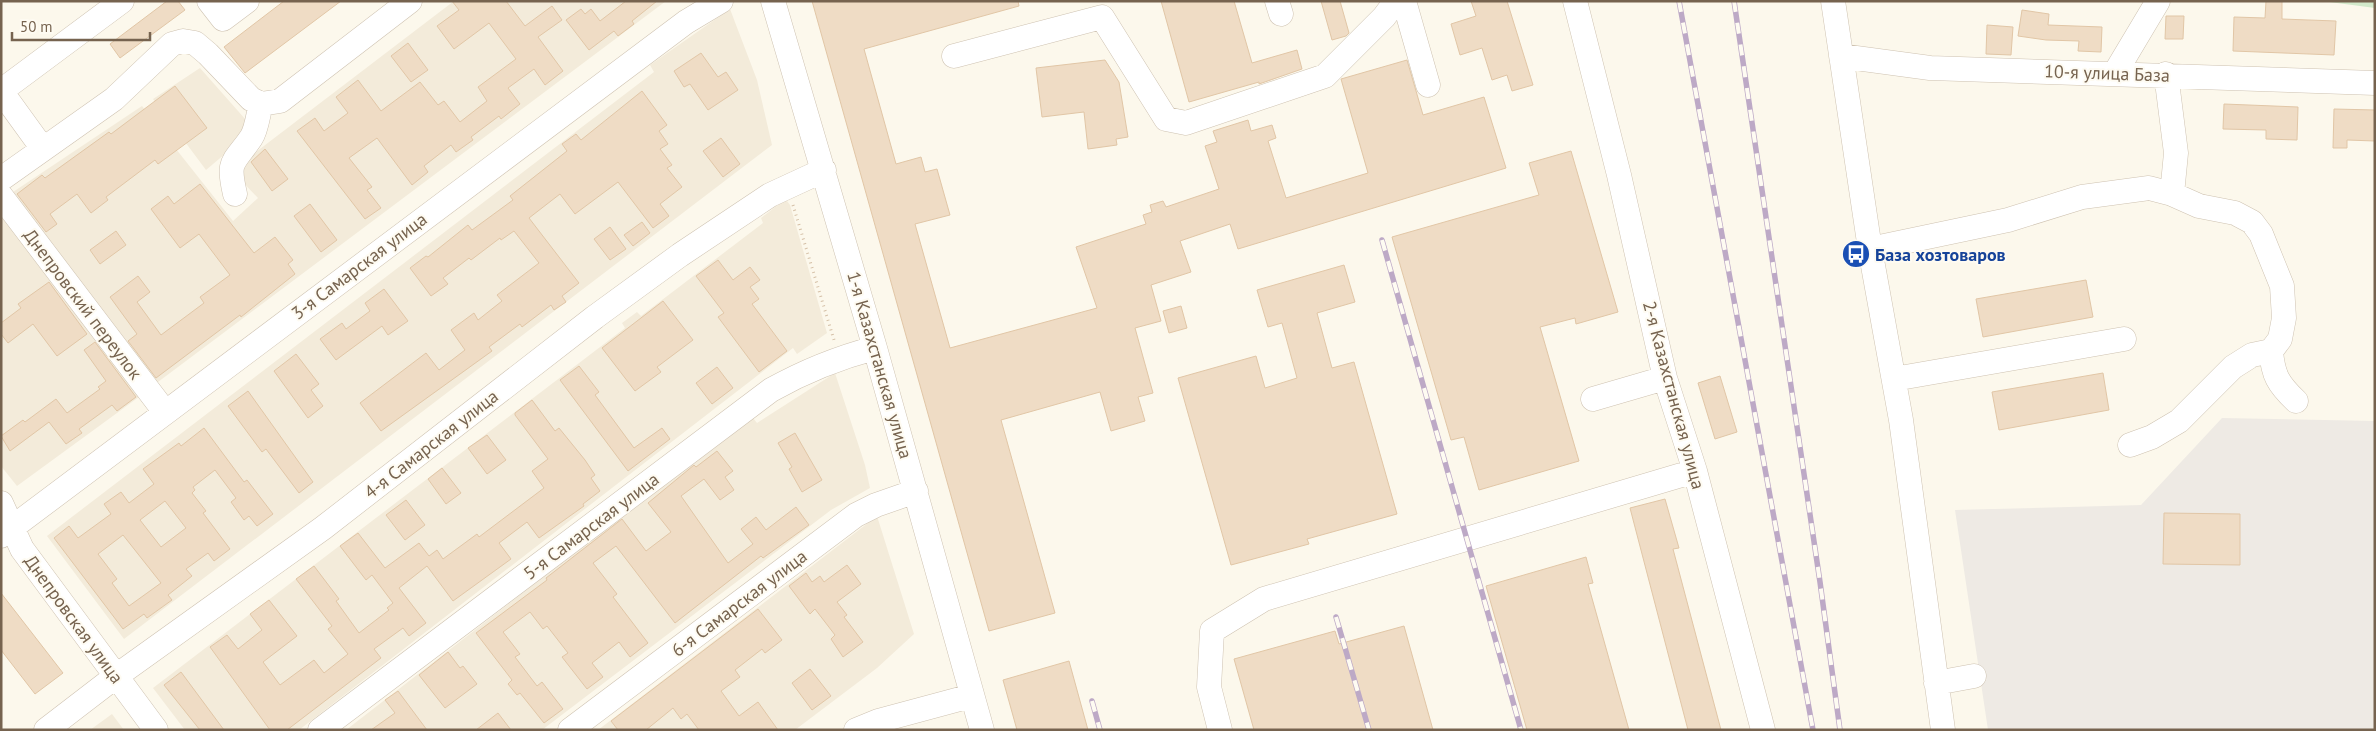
<svg xmlns="http://www.w3.org/2000/svg" width="2376" height="731" viewBox="0 0 2376 731" font-family="'PT Sans',sans-serif">
<style>
.residential{fill:#f3ebda}
.industrial{fill:#eeeae4}
.green{fill:#d2e9ca}
.building{fill:#efdcc5;stroke:#e1c6a6;fill-rule:evenodd}
.lines{fill:none;stroke-linecap:round;stroke-linejoin:round}
.minor-casing{stroke:#cec2b1;stroke-width:25}
.path{stroke:#d5c0a7;stroke-width:3;stroke-dasharray:1 4;stroke-linecap:butt}
.minor{stroke:#fff;stroke-width:24}
.rail-casing{stroke:#bda9c6;stroke-width:5.5}
.rail{stroke:#fefbf2;stroke-width:4;stroke-dasharray:11;stroke-linecap:butt}
.labels{text-anchor:middle;dominant-baseline:central;stroke-width:4;stroke-linejoin:round;paint-order:stroke}
.street-label{font-size:18px;fill:#76634f;stroke:#fefbf2}
.transit-label{font-size:18px;font-weight:bold;fill:#164399;stroke:#fefbf2;text-anchor:start}
</style>
<rect width="100%" height="100%" fill="#fcf8ec"/>
<path class="residential" d="M454,1H666L154,385L10,194L142,106L233,221L258,198L237,176L243,162Z
M730,9L757,80L772,145L124,639L47,536L654,72L650,65Z
M200,68L246,120L245,137L206,170L153,99Z
M783,201H787L790,205L827,333L797,354L793,348L299,730H185L153,688L625,328L622,323L637,312L641,316L763,223L761,218Z
M1,217L37,253L143,394L17,486L1,466Z
M835,373L865,465L870,488L831,510L542,730H346L722,438L753,418L757,423Z
M877,516L914,634L877,668L795,730H598Z
M112,714L124,730H90Z"/>
<path class="industrial" d="M2222,418L2375,421V730H1988L1955,510L2141,505Z"/>
<path class="green" d="M2322,1H2375V8Z"/>
<path class="building" d="M167,1H178L185,10L120,58L110,44Z
M284,1H341L245,73L224,47Z
M452,1H506L525,26L552,6L562,20L538,37L563,71L545,85L534,69L508,88L520,104L501,119L499,116L471,137L473,140L456,152L451,145L424,166L428,172L412,185L377,138L349,158L372,187L367,190L381,208L365,219L297,131L315,118L324,131L348,113L336,97L358,80L381,111L420,82L438,105L444,101L460,122L487,101L478,87L516,59L489,23L454,49L437,26L459,10Z
M626,1H657L632,21L634,24L618,36L614,31L589,50L566,20L581,9L585,14L591,9L600,21Z
M812,1H1018L1019,6L864,49L896,164L921,157L925,172L937,169L950,215L915,224L950,348L1097,308L1076,247L1146,224L1143,215L1152,212L1150,205L1163,201L1166,207L1219,189L1205,146L1217,142L1213,131L1248,120L1251,131L1272,125L1276,138L1268,141L1286,198L1368,173L1341,79L1407,60L1423,115L1484,97L1506,168L1238,249L1230,224L1180,241L1191,272L1151,285L1161,321L1135,328L1153,393L1138,397L1145,421L1111,431L1100,392L1001,420L1055,613L989,631Z
M1161,1H1234L1252,63L1297,50L1302,69L1259,84V82L1189,102Z
M1321,1H1340L1349,33L1346,36L1332,40Z
M1471,1H1507L1533,85L1512,91L1507,75L1492,80L1482,48L1460,55L1451,24L1476,16Z
M2266,1H2282V19L2336,21L2334,55L2233,51L2234,17L2265,18Z
M2022,10L2049,14L2048,25L2102,27L2101,52L2078,51L2079,41L2046,40L2018,36Z
M2166,16H2184L2183,39H2165Z
M1987,25L2013,27L2011,55L1986,54Z
M408,43L428,70L411,82L391,56Z
M701,53L718,77L726,72L738,90L708,110L690,84L684,87L674,71Z
M1105,60L1119,82L1128,137L1116,139L1117,145L1088,149L1084,112L1042,117L1036,68Z
M175,86L207,128L158,164L155,160L106,197L108,200L91,213L77,194L50,214L57,224L46,232L17,194L42,175L45,178L109,132L111,134Z
M642,91L667,125L659,131L668,144L660,149L672,165L667,168L682,187L660,204L669,216L653,228L618,182L575,214L560,194L529,218L579,283L562,296L566,302L554,310L551,305L522,327L520,324L489,347L492,351L381,431L360,403L426,353L439,370L465,350L451,330L474,313L478,320L502,301L497,295L539,263L514,231L501,240L500,238L471,260L469,258L443,278L448,284L431,296L410,268L426,256L428,257L468,225L472,230L513,200L510,196L567,151L562,144L576,134L581,140Z
M2224,104L2298,107L2297,140L2266,139V130L2223,129Z
M2334,109L2375,110V141L2347,140V148H2333Z
M721,138L740,164L723,177L703,151Z
M265,149L288,179L272,191L251,162Z
M1571,151L1618,312L1576,324L1575,318L1540,327L1579,461L1479,490L1464,437L1451,440L1392,237L1539,195L1529,163Z
M200,184L254,253L275,237L293,260L288,264L295,274L241,317L240,315L156,378L128,341L137,334L110,297L138,276L150,292L137,302L161,335L204,303L200,297L230,275L199,234L180,248L151,209L168,196L174,204Z
M310,204L337,240L321,252L294,216Z
M642,222L650,233L633,246L624,235Z
M610,227L626,249L610,260L594,239Z
M116,231L126,245L100,264L90,250Z
M718,260L733,280L750,267L760,280L750,287L759,299L752,304L787,351L759,372L718,317L724,313L696,276Z
M1344,265L1355,302L1317,313L1332,368L1354,362L1397,514L1307,539L1309,544L1231,565L1178,378L1256,356L1265,388L1297,378L1282,323L1268,327L1257,290Z
M2086,280L2093,317L1983,337L1976,299Z
M49,282L87,334L57,356L33,324L8,343L1,334V323L21,308L18,304Z
M384,289L408,321L388,335L382,326L336,360L320,339L342,323L346,329L370,311L365,303Z
M663,301L693,340L657,367L661,372L635,391L602,348Z
M1181,306L1187,328L1169,333L1163,311Z
M95,342L136,397L117,411L112,405L79,429L82,433L66,444L49,422L10,451L1,436L23,420L25,422L56,399L67,413L100,389L98,387L106,381L84,350Z
M296,354L319,384L311,390L323,406L308,418L274,371Z
M579,366L599,392L595,395L634,448L662,428L670,439L628,471L560,380Z
M717,367L733,388L712,404L696,383Z
M2103,373L2109,410L1999,430L1992,392Z
M1720,376L1737,432L1715,439L1698,383Z
M248,391L313,482L299,493L266,449L262,452L228,406Z
M532,400L555,431L559,428L585,460L595,475L591,478L600,491L583,504L584,506L539,538L527,522L499,543L511,559L453,601L427,566L399,588L426,623L409,636L403,628L374,649L381,658L287,730H270L210,647L227,635L238,649L262,630L250,614L269,600L297,636L263,662L280,685L314,660L324,673L348,654L328,629L332,626L296,579L314,566L339,599L336,601L359,633L389,610L387,608L393,603L372,575L366,580L340,546L358,533L385,568L419,543L429,556L437,550L443,559L477,534L479,537L544,488L532,471L548,459L515,415V413Z
M204,428L244,482L247,480L273,514L257,526L249,516L244,520L231,502L236,498L215,470L193,487L195,490L192,493L206,511L203,513L230,549L214,561L208,553L186,569L192,576L168,595L172,600L147,618L144,614L123,629L54,538L69,526L78,538L111,514L104,504L121,492L129,503L154,484L143,469L179,443L181,446ZM165,501L186,528L161,547L140,520ZM123,535L161,583L129,606L112,583L117,579L98,554Z
M795,433L822,480L802,492L789,469L792,467L778,443Z
M487,435L506,460L487,474L468,448Z
M717,451L733,471L725,477L734,490L720,500L704,479L681,496L728,563L753,544L741,529L756,517L766,530L796,507L809,525L763,558L761,556L675,623L616,546L593,563L617,594L613,597L648,643L630,657L619,642L592,663L603,677L587,689L562,657L568,653L547,626L543,629L530,612L503,632L520,654L515,657L537,686L542,682L563,709L544,723L520,693L517,695L508,684L512,680L476,633L547,580L546,578L622,519L646,551L671,532L648,503L694,465L696,467Z
M442,468L461,493L446,504L428,479Z
M1665,499L1679,548L1673,549L1721,730H1688L1630,508Z
M406,500L425,525L405,540L386,515Z
M2164,513L2240,514V565L2163,564Z
M1586,557L1593,583L1588,584L1629,730H1527L1486,586Z
M847,565L861,584L837,602L847,615L844,617L863,642L843,657L831,639L835,635L815,609L810,614L789,586L806,573L812,582L820,576L824,582Z
M1,593L63,673L35,694L1,650Z
M758,609L782,640L765,653L762,649L735,670L740,677L721,691L739,716L758,702L778,730H699L687,714L681,719L673,708L646,730H618L611,721Z
M1404,626L1433,730H1254L1234,659L1335,631L1339,644Z
M448,652L460,668L463,666L477,684L445,708L419,675Z
M1069,661L1088,730H1017L1003,680Z
M810,669L831,696L812,710L792,683Z
M181,672L224,730H200L164,685Z
M398,691L427,730H371L395,713L385,700Z
M498,713L511,730H476Z"/>
<g class="lines">
<defs>
<path id="minor" d="M209,1L223,19L247,1
M773,1L875,348L982,730
M1277,1L1281,14
M1404,1L1428,85
M1575,1L1619,175L1665,378L1695,471L1763,730
M1833,1L1870,249L1901,420L1943,730
M954,56L1102,17L1166,119L1186,123L1325,76L1384,17L1396,1
M1841,56L1930,68L2375,83
M2115,73L2158,1
M2166,74L2176,153L2172,194
M1,91L122,1
M1,91L43,149
M1,179L114,99L172,44L183,41L195,43L208,54L251,99L261,104L280,101L410,1
M235,194C227,160 233,164 251,138C257,129 258,114 261,104
M1,196L165,412
M1870,249L2008,220L2082,197L2149,188L2172,194L2199,206L2235,213L2252,222L2261,234L2282,286L2284,318L2280,339L2271,351L2252,355L2233,367L2179,421L2152,437L2130,445
M2271,351C2273,375 2278,384 2296,401
M1894,379L2124,339
M1593,399L1665,378
M1,503L22,549L156,730
M1,536L686,22L721,1
M1936,683L1974,676
M46,730L115,677L323,528L595,317L680,255L770,195L824,170
M320,730L771,390C805,371 837,358 875,348
M570,730L856,515L876,505L916,491
M856,730L878,721L971,696
M1220,730L1209,687L1212,631L1264,599L1695,471"/>
</defs>
<use href="#minor" class="minor-casing"/>
<path class="path" d="M793,205L834,340"/>
<use href="#minor" class="minor"/>
<defs>
<path id="rail" d="M1679,1L1813,730
M1734,1L1820,582L1840,730
M1382,240L1521,730
M1336,617L1369,730
M1092,701L1100,730"/>
</defs>
<use href="#rail" class="rail-casing"/>
<use href="#rail" class="rail"/>
</g>
<defs>
<symbol id="bus-disc" viewBox="-11 -11 22 22"><circle r="9.5" fill="#1a4fb4" stroke="#fefbf2"/><path d="M-5-6H5V4H4V6H2V4H-2V6H-4V4H-5ZM-3.5-4V0h7V-4ZM-3.5 1.2v1.5H-2V1.2ZM2 1.2v1.5H3.5V1.2Z" fill="#fff"/></symbol>
</defs>
<g fill-rule="evenodd">
<use href="#bus-disc" x="1840" y="238" width="32" height="32"/>
</g>
<g class="labels">
<g class="street-label">
<text transform="translate(2107 73) rotate(2)">10-я улица База</text>
<text transform="translate(359 266) rotate(-37)">3-я Самарская улица</text>
<text transform="translate(83 304) rotate(53)">Днепровский переулок</text>
<text transform="translate(880 365) rotate(74)">1-я Казахстанская улица</text>
<text transform="translate(1674 395) rotate(75)">2-я Казахстанская улица</text>
<text transform="translate(431 444) rotate(-38)">4-я Самарская улица</text>
<text transform="translate(591 526) rotate(-37)">5-я Самарская улица</text>
<text transform="translate(739 603) rotate(-37)">6-я Самарская улица</text>
<text transform="translate(74 619) rotate(54)">Днепровская улица</text>
</g>
<g class="transit-label">
<text x="1875" y="254">База хозтоваров</text>
</g>
</g>
<rect width="2376" height="731" fill="none" stroke="#76634f" stroke-width="5"/>
<path d="M12 32v8h138v-8" fill="none" stroke="#76634f" stroke-width="2.5"/>
<text x="20" y="32" font-size="15" fill="#76634f" stroke="#fefbf2" stroke-width="4" paint-order="stroke">50 m</text>
</svg>
